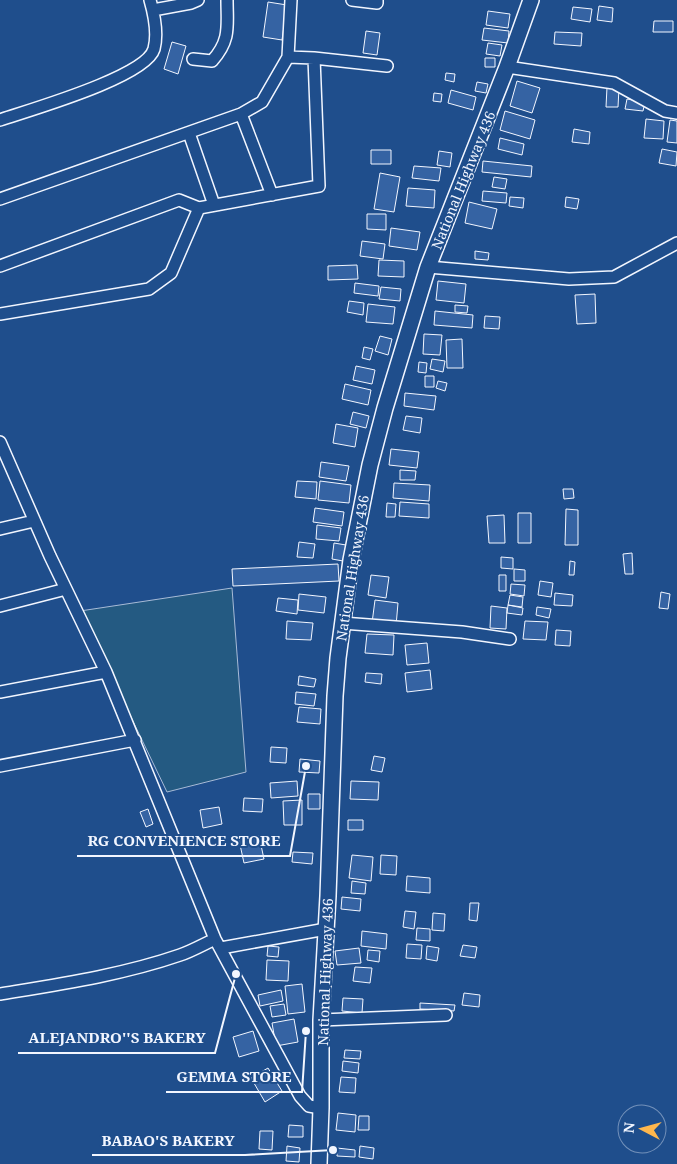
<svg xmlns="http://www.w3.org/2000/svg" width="677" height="1164" viewBox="0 0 677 1164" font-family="'Noto Serif',serif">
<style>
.green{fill:#245a82;stroke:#a8bbd7}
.building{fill:#3563a3;stroke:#f2f6ff}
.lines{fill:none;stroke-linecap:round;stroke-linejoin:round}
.minor-casing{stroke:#f2f6ff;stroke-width:14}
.major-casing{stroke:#f2f6ff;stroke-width:18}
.minor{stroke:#1f4e8c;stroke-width:11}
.major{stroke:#1f4e8c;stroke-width:15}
.labels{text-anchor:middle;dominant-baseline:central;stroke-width:4;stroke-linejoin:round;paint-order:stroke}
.street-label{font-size:14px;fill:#f2f6ff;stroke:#1f4e8c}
.leader{fill:none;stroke:#f2f6ff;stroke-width:2}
.callout-dot{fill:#f2f6ff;stroke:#1f4e8c;stroke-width:2}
.callout-label{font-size:15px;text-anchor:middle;font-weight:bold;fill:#f2f6ff;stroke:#1f4e8c;stroke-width:4;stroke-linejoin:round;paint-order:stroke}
</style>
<rect width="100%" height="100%" fill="#1f4e8c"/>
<path class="green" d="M232,588L246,772L167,792L80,611Z"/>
<path class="building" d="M268,2L287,5L282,40L263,37Z
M599,6L613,8L612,22L597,20Z
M573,7L592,9L590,22L571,19Z
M488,11L510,14L508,28L486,25Z
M654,21H673V32H653Z
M484,28L509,31L508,43L482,40Z
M366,31L380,33L377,55L363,53Z
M555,32L582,33L581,46L554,44Z
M172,42L186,46L178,74L164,69Z
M488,43L502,45L500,56L486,54Z
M485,58H495V67H485Z
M446,73L455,74L454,82L445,80Z
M517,81L540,88L532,113L510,106Z
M477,82L488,84L486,93L475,91Z
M607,87L619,88L618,107H606Z
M451,90L476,97L473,110L448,103Z
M434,93L442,94L441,102L433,101Z
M627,99L645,102L643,111L625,109Z
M505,111L535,120L530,139L500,130Z
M646,119L664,121L663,139L644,138Z
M670,120L677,121V143L667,142Z
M574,129L590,132L589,144L572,142Z
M500,138L524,144L522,155L498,149Z
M662,149L677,152L676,166L659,163Z
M371,150H391V164H371Z
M439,151L452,153L450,167L437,165Z
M483,161L532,166L531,177L482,172Z
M414,166L441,168L439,181L412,178Z
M380,173L400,177L394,212L374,209Z
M494,177L507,179L505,189L492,187Z
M408,188L435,190L434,208L406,206Z
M483,191L507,193L506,203L482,201Z
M510,197L524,198L523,208L509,206Z
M566,197L579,199L577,209L565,207Z
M469,202L497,209L492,229L465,223Z
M367,214H386V230L367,229Z
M391,228L420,232L417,250L389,246Z
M362,241L385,244L383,259L360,256Z
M475,251L489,253L488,260L475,259Z
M379,260L404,261V277L378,276Z
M357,265L358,279L328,280V266Z
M438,281L466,284L464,303L436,300Z
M355,283L379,286L378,296L354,293Z
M381,287L401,289L400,301L379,299Z
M595,294L596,323L577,324L575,295Z
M349,301L364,303L363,315L347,312Z
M368,304L395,307L393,324L366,322Z
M455,305L468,306L467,313L455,312Z
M435,311L473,315L472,328L434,325Z
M485,316L500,317L499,329L484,328Z
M424,334L442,335L440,355L423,354Z
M380,336L392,339L388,355L375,351Z
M462,339L463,368H447L446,340Z
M364,347L373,349L370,360L362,358Z
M432,359L445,361L443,372L430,369Z
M419,362L427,363L426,373L418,372Z
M356,366L375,370L372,384L353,380Z
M425,376H434V387H425Z
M438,381L447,383L445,391L436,388Z
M345,384L371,390L368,405L342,399Z
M405,393L436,396L434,410L404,406Z
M353,412L369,416L366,428L350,424Z
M406,416L422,418L420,433L403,430Z
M336,424L358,428L355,447L333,443Z
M391,449L419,452L417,468L389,465Z
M321,462L349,466L346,481L319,477Z
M400,470L416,471L415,480H400Z
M297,481L317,482L316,499L295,497Z
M320,481L351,485L349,503L318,500Z
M394,483L430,485L429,501L393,498Z
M563,489H573L574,498L564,499Z
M400,502L429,504V518L399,516Z
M387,503L396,504L395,517H386Z
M315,508L344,512L342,526L313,522Z
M566,509L578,510V545H565Z
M518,513H531V543H518Z
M504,515L505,543H489L487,516Z
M317,525L341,528L339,541L316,539Z
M299,542L315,544L313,558L297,557Z
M334,543L346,545L343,561L332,559Z
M632,553L633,574H625L623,554Z
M501,557L513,558V569L501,568Z
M570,561L575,562L574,575H569Z
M338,564L339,581L233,586L232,569Z
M514,569L525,570V581H514Z
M371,575L389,577L386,598L368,595Z
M499,575H506V591H499Z
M540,581L553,583L551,597L538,595Z
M511,584L525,585L524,596L510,594Z
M661,592L670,594L668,609L659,608Z
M555,593L573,595L572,606L554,605Z
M299,594L326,597L324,613L298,610Z
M510,595L523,597L522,607L508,605Z
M278,598L298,600L297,614L276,611Z
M375,600L398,603L396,626L372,623Z
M508,605L523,608L522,615L507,613Z
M491,606L507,608L506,629L490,628Z
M537,607L551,609L549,618L536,615Z
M287,621L313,623L311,640L286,639Z
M525,621L548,622L546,640L523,639Z
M556,630L571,631L570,646L555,645Z
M367,634L394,635L393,655L365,653Z
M427,643L429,663L407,665L405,645Z
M430,670L432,689L407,692L405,673Z
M366,673L382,674L381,684L365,682Z
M299,676L316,679L314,687L298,685Z
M296,692L316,694L314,706L295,704Z
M299,707L321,709L320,724L297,722Z
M271,747L287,748L286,763L270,762Z
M374,756L385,758L382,772L371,770Z
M300,759L320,761L319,773L299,772Z
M297,781L298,796L271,798L270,783Z
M351,781L379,782L378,800L350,799Z
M308,794H320V809H308Z
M244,798L263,799L262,812L243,811Z
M302,800V825H284L283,801Z
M219,807L222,824L203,828L200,810Z
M148,809L153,824L146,827L140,812Z
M348,820H363V830H348Z
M259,836L264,859L244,863L239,840Z
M293,852L313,853L312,864L292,862Z
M352,855L373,857L371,881L349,878Z
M381,855L397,856L396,875L380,874Z
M407,876L430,878V893L406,891Z
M352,881L366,883L365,894L351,893Z
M342,897L361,899L360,911L341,909Z
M470,903H479L477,921L469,920Z
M405,911L416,912L414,929L403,927Z
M433,913L445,914L444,931L432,930Z
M417,928L430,929V941L416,940Z
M362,931L387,934L386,949L361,946Z
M407,944L422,945L421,959L406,958Z
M463,945L477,947L475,958L460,956Z
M268,946L279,947L278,957L267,956Z
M427,946L439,948L437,961L426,959Z
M359,948L361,963L337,965L335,951Z
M368,950L380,951L379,962L367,960Z
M267,960L289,961L288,981L266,980Z
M355,967L372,968L370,983L353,981Z
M302,984L305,1012L288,1014L285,986Z
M281,990L283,1001L260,1006L258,995Z
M464,993L480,995L479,1007L462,1005Z
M343,998L363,999L362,1013L342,1011Z
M420,1003L455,1005L454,1011L420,1009Z
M284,1004L286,1015L272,1017L270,1006Z
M294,1019L298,1042L276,1046L272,1023Z
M253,1031L259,1051L239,1057L233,1037Z
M345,1050L361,1051L360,1059L344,1058Z
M343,1061L359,1063L358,1073L342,1071Z
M268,1068L282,1091L265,1102L251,1078Z
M341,1077L356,1078L355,1093L339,1092Z
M338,1113L356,1115L355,1132L336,1130Z
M359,1116H369V1130H358Z
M289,1125L303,1126V1137H288Z
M260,1131H273L272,1150L259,1149Z
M287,1146L300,1148L299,1162L286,1161Z
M360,1146L374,1148L373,1159L359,1157Z
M337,1148L355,1150V1157L337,1156Z"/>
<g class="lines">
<defs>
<path id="minor" d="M352,0L377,3V0
M153,10L191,3L198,0
M288,57L314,58L387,66
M193,59L212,61C231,40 227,26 227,0
M507,67L614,83L665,111L677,113
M241,114L272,195
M0,120C29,110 146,77 154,49C158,34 154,14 150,0
M189,133L214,205
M0,199L241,114L262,102L288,57L291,0
M0,266L179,200L199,208
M428,267L569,279L614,277L677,243
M0,314L149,289L171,273L199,208L319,186L314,58
M0,442L50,556L106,672L215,939L300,1096L309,1106L321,1108
M0,529L34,521
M0,606L66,589
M342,623L462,632L510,639
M0,692L106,672
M0,766L135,740
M221,948L326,929
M0,994C61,984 122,975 180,955C192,951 204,944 215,939
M321,1020L446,1015"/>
<path id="major" d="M319,1164L321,1108V1020L328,896L335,696L338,658L351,560L370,465L385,408L428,267L507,67L531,0"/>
</defs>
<use href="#minor" class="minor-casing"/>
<use href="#major" class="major-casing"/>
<use href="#minor" class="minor"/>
<use href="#major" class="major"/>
</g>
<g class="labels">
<g class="street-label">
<text transform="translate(463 180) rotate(-68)">National Highway 436</text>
<text transform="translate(352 568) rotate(-81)">National Highway 436</text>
<text transform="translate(325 972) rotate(-88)">National Highway 436</text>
</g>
</g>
<path class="leader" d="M306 766L290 856H77M236 974L215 1053H18M306 1031L302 1092H166M333 1150L245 1155H92"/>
<g class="callout-dot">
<circle cx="306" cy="766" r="5"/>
<circle cx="236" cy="974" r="5"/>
<circle cx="306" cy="1031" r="5"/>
<circle cx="333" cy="1150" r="5"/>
</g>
<g class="callout-label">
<text x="184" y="846">RG CONVENIENCE STORE</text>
<text x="117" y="1043">ALEJANDRO''S BAKERY</text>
<text x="234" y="1082">GEMMA STORE</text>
<text x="168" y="1146">BABAO'S BAKERY</text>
</g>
<g transform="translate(642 1129) rotate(276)"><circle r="24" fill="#1f4e8c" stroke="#7391ba"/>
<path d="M0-4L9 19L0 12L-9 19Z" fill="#ffb74d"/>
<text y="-8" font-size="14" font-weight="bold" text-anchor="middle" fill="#f2f6ff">N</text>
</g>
</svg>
